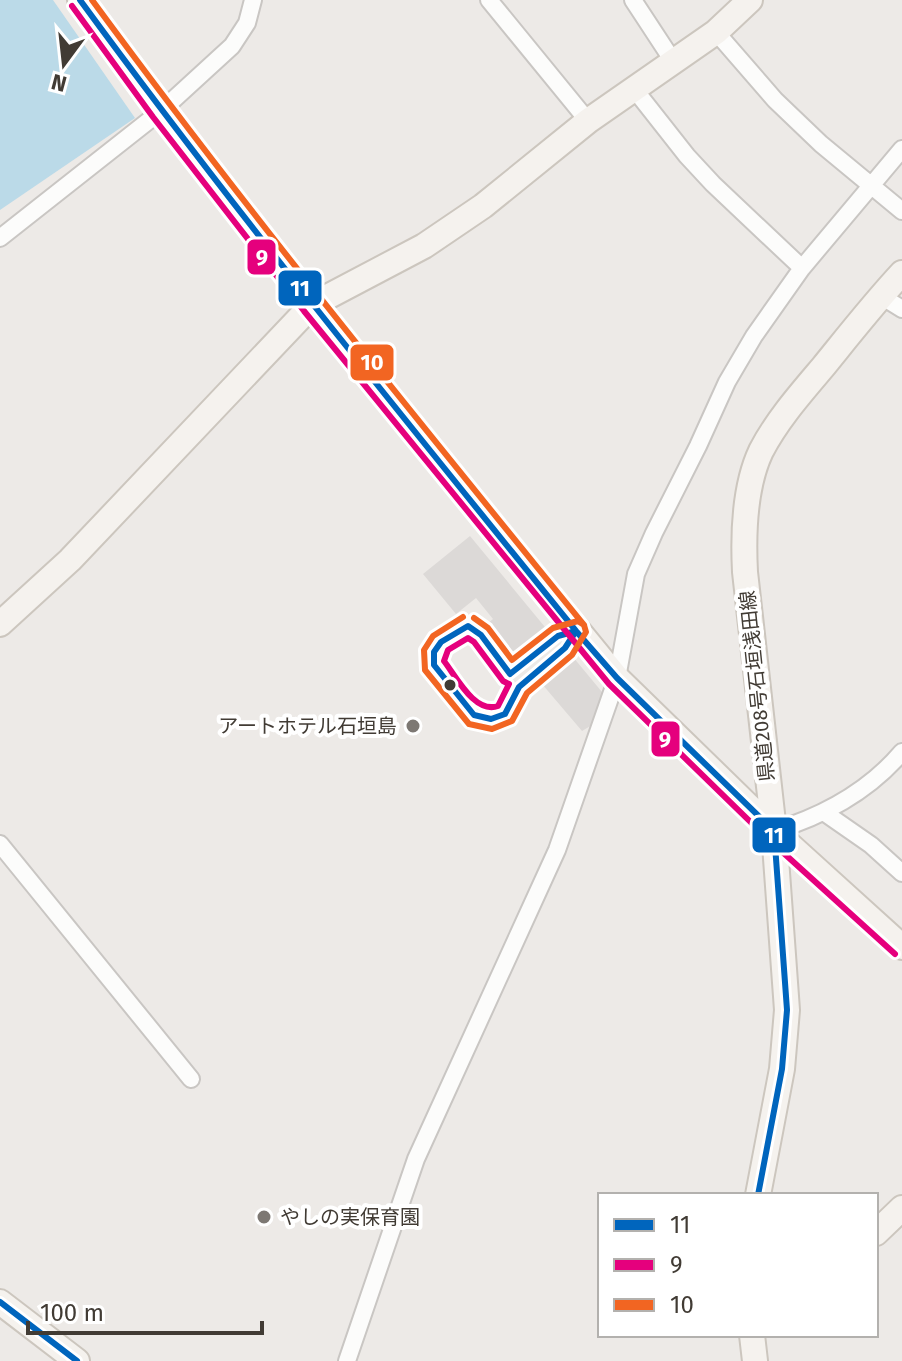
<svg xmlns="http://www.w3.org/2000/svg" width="902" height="1361" viewBox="0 0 902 1361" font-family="'Fira Sans','Noto Sans JP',sans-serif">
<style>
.parking{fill:#dcd9d7}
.water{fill:#bbdae8}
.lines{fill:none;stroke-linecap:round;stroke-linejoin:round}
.street-casing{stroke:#c9c6c3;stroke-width:20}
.secondary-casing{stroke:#ccc6be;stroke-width:28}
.street{stroke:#fcfcfb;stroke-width:16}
.secondary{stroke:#f5f2ee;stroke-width:24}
.bus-1-casing{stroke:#fff;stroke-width:12}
.bus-2-casing{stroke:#fff;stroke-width:12}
.bus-3-casing{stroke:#fff;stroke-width:12}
.bus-1{stroke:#0065bd;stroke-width:6}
.bus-2{stroke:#e5007d;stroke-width:6}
.bus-3{stroke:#f26522;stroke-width:6}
.bus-dot{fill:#413b34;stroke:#fff;stroke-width:3}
.poi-dot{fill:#7d7873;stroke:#fff;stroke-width:3}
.labels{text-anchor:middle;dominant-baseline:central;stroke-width:8;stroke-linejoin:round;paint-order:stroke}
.street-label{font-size:20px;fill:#413b34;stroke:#fff}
.poi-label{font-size:20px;fill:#413b34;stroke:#fff;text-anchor:end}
.line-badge{stroke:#fff;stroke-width:3}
.badge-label{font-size:22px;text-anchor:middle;font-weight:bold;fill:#fff}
</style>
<rect width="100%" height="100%" fill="#edeae7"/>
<path class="parking" d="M470,536L549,632L517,658L488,623L493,619L476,598L456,614L423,574Z
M573,657L602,692L604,701L597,722L582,731L542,684Z"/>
<path class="water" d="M0,0H53L135,118L0,210Z"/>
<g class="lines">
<defs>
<path id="street" d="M489,0L588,121
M633,0L673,61
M716,32L775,100L821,144L902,211
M635,90L687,156L713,184L802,268
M0,238L161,111L232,46L247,23L253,0
M881,296L902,309
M825,813L871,845L902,873
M774,831C823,816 868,792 902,752
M0,844L191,1079
M347,1361L416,1159L557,850L617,678L636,574L654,533L698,446L727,382L754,336L802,268L902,149"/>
<path id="secondary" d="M80,0L161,111L312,305L617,678L774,831L902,947
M0,624L70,560L312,305L424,246L483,206L588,121L716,32L750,0
M758,1195L782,1069L787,1010L774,831L745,572C743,533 744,487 761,451C777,420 801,393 823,367C849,335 874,303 902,273
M876,1233L902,1208
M0,1302L77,1361
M752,1335L755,1361"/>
</defs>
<use href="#street" class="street-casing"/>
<use href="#secondary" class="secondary-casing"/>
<use href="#street" class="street"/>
<use href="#secondary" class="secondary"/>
<defs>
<path id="bus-1" d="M80,0C238,216 408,423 576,631L617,678L774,831L787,1010L782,1069L758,1195
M468,626L481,635L510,674L558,636L576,631L565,648L519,687L505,714L491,719L474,715L434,665V652L441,642Z
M0,1302L77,1361"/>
<path id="bus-2" d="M72,6L153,117L304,311L609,684L767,838L895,954
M468,638L474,642L503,681L509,684L498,706C475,714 457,678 444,661L448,650Z"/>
<path id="bus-3" d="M92,0C249,214 417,419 584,625
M463,617L433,636L424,650L425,670L469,724L492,729L512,721L527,693L572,655L586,632L584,625L578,621L553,628L512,660L488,628L474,618"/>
</defs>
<use href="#bus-1" class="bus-1-casing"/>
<use href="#bus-2" class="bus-2-casing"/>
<use href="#bus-3" class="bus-3-casing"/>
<use href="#bus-1" class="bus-1"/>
<use href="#bus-2" class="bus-2"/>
<use href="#bus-3" class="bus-3"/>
</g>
<circle class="bus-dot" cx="450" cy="685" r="7"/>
<g class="poi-dot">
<circle cx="413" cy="726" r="8"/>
<circle cx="264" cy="1217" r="8"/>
</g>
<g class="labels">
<g class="street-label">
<text transform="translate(757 686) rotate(-96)">県道208号石垣浅田線</text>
</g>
<g class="poi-label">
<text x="397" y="726">アートホテル石垣島</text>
<text x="280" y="1217" text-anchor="start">やしの実保育園</text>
</g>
</g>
<g class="line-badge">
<rect x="246" y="238" width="31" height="38" rx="8" fill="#e5007d"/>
<rect x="277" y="269" width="46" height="38" rx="8" fill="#0065bd"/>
<rect x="349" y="343" width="46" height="39" rx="8" fill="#f26522"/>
<rect x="650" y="720" width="31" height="38" rx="8" fill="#e5007d"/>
<rect x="751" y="816" width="46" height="38" rx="8" fill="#0065bd"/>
</g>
<g class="badge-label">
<text x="262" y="265">9</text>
<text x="300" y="296">11</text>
<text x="372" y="370">10</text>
<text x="665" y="747">9</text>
<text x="774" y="843">11</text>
</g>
<rect x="598" y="1193" width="280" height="144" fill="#ffffff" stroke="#b3b1ae" stroke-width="2"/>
<rect x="614" y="1219" width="40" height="12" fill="#0065bd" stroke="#b3b1ae" stroke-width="2"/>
<text x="670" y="1233" font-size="24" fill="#413b34">11</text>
<rect x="614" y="1259" width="40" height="12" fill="#e5007d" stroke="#b3b1ae" stroke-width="2"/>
<text x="670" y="1273" font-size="24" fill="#413b34">9</text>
<rect x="614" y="1299" width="40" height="12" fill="#f26522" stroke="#b3b1ae" stroke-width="2"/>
<text x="670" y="1313" font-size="24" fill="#413b34">10</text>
<g transform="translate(64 64) rotate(195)" stroke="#ffffff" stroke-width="6" paint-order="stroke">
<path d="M0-6L14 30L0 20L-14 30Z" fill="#413b34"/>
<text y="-12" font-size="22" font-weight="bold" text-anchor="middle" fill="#413b34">N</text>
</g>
<path d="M28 1321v12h234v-12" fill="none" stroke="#413b34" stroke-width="4"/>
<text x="40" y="1321" font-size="24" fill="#413b34" stroke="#ffffff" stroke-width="6" paint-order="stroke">100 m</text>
</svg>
